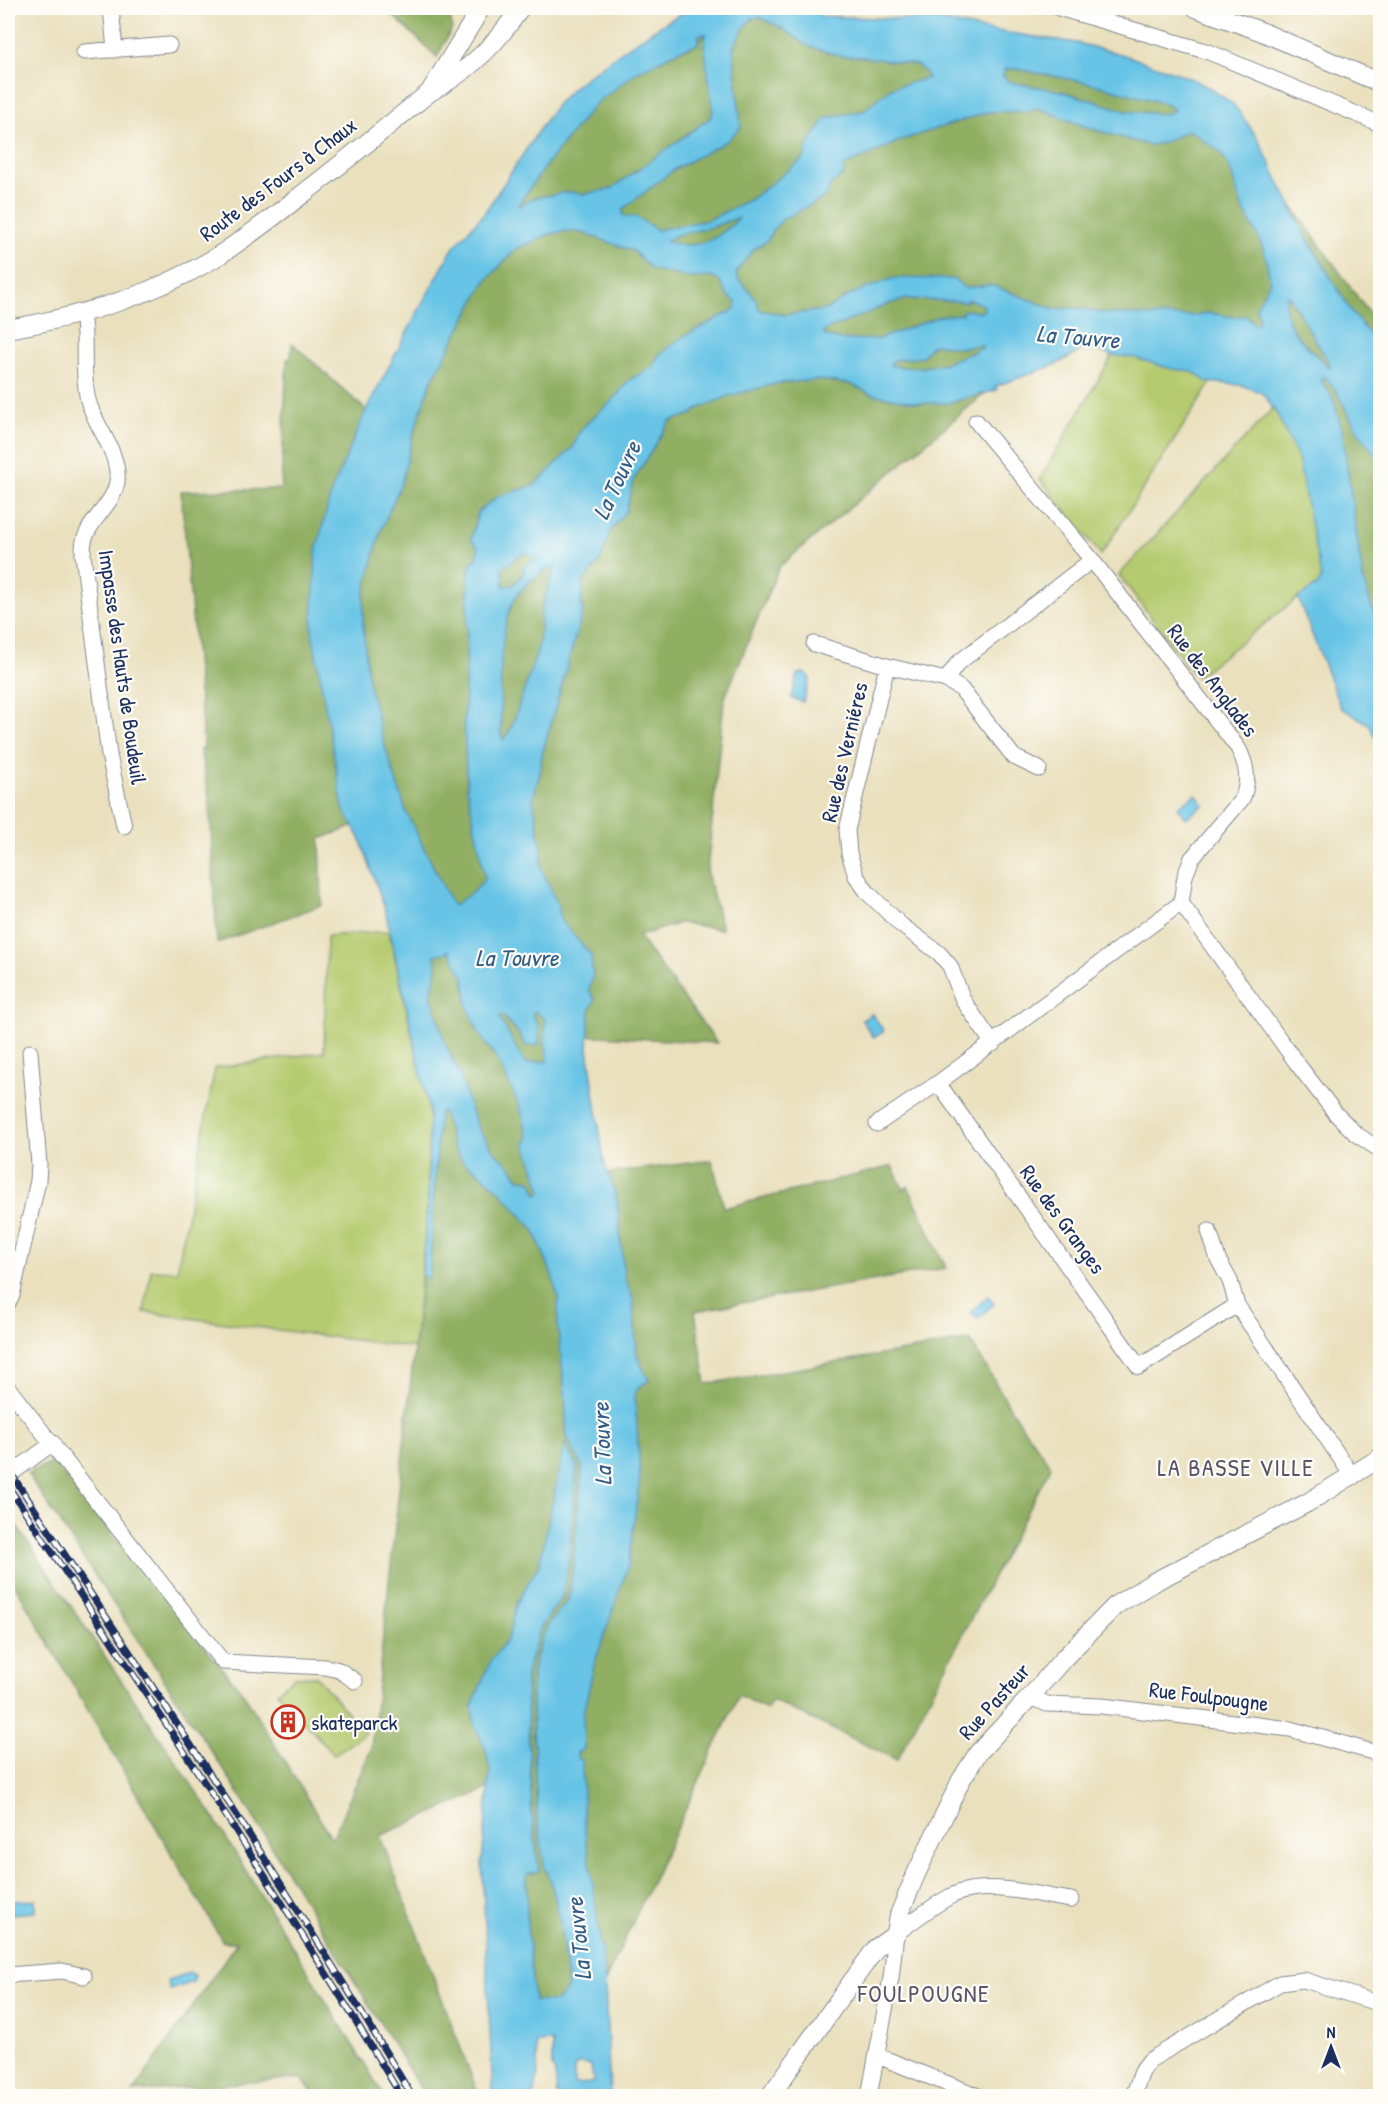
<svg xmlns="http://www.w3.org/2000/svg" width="1388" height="2104" viewBox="0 0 1388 2104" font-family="'Patrick Hand',sans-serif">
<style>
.green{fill:#b6cb6f;stroke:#687d66;stroke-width:1.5}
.forest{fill:#90af62;stroke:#566f60;stroke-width:1.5}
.water{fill:#68c4e6;stroke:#427aa2;stroke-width:1.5;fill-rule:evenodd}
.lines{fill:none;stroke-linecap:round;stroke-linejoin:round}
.minor-casing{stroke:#82888e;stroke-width:17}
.tertiary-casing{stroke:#82888e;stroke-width:20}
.minor{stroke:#fff;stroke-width:15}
.tertiary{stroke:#fff;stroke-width:18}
.rail-casing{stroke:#1b2f5e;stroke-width:7}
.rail{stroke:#fdfcf7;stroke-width:4.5;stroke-dasharray:14;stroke-linecap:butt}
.labels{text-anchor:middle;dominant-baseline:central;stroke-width:4.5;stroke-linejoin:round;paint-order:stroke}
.street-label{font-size:22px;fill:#1b2f5e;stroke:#fdfcf7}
.poi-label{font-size:22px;fill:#1b2f5e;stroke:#fdfcf7;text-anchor:start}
.water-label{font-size:24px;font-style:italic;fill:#325c87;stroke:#fdfcf7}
.neighbourhood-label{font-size:24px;letter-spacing:1.5px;fill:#5a5368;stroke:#fdfcf7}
</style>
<rect width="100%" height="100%" fill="#fdfcf7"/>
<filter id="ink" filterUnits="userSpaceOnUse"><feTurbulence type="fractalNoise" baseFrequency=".0167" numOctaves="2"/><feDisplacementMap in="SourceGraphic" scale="12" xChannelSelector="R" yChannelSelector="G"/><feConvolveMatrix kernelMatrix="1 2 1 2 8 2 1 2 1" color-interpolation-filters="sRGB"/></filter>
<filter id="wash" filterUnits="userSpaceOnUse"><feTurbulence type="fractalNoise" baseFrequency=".008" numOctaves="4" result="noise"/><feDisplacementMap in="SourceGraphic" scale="24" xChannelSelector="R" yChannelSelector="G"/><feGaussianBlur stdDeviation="1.35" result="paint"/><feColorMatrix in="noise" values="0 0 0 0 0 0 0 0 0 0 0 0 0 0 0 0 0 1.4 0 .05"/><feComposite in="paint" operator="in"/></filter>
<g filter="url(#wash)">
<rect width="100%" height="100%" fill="#eae0bd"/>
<path class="green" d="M1114,353L1219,370L1101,555L1040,479Z
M1285,395L1344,579L1298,598L1196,677L1119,575Z
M389,931L429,1110L428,1202L414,1348L144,1312L151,1270L177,1271L215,1068L324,1052L327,936Z
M316,1676L365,1733L334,1755L277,1692L294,1677Z"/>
<path class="forest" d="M385,8H449L452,28L437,57Z
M756,10L988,41L1228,118L1372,317L1380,335V673L1285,395L1219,370L1081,347L995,385L779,567L724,700L707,873L722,929L680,923L638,936L717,1043L582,1035L603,1174L712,1160L724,1208L892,1166L904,1190L908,1186L946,1268L695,1311L706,1384L970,1340L1017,1419L1051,1466L897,1760L772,1700L767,1709L739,1695L605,1982L519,2017L494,1786L380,1836L479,2096H425L235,1787L27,1473L53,1462L245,1696L332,1839L371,1749L422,1276L437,1100L368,821L320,839L322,905L217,943L209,796L200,750L204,748L181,491L281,489L287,359L291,358L292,343L366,410L553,135L606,84Z
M8,1513L210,1812L384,2096H317L300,2078L133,2092L237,1942H223L8,1573Z"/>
<path class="water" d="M693,8H809L817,11L820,16L937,20L981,29L1077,43L1121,54L1183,75L1210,88L1234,105L1257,137L1305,235L1353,314L1380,347V460L1359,433L1334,388L1324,376L1320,379L1333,398L1342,430L1363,579L1380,633V747L1369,724L1341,708L1298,598L1318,585L1321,578L1298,458L1276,412L1262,393L1241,385L1207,382L1192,371L1172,369L1135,358L1111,355L1095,350H1082L1057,364L996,386L997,390L948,403H918L871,394L850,384L818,380L779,383L729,396L698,409L693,414L670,421L634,479L626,511L611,530L600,561L584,580L581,603L583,610L542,755L540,773L533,798L542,851L541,867L559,908L561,921L591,955L593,976L589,990L595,1000L590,1009L588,1048L604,1162L617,1199L624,1275L633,1299L637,1355L649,1381L641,1385L635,1393L640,1476L629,1563L595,1662L583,1714L584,1749L577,1753L578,1759L582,1760L584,1824L595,1898L605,1982L610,2096H557L555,2072L552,2068V2042L536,2043L538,2077L533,2096H493L482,1863L490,1771L486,1750L475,1726L472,1706L491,1660L508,1638L517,1602L539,1565L565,1444L577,1467L568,1569L562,1597L541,1627L526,1675L532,1813L539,1872L527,1874V1924L534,2001L556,2002L568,1989C563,1950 561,1909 547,1871H545L537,1815L532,1708V1673L542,1638L548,1625L568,1600L572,1578L582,1467L567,1437L565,1393L558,1328V1297L552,1275L534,1230L501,1192L480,1173L464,1163L454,1148L443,1112L441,1111L439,1113L429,1278L422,1276L428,1202L429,1110L385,909L360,838L343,808L312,631L316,551L332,490L366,410L424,300L454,247L485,212L553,109C573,84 599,68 625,49C648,34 669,19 693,8ZM759,17L784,29L807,46L842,56L865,57L916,65L923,70L928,78L891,88L863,111L826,118L809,143L804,158L751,199L708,220L657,230L635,216L626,217L623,214V209L675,169L727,141L741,127L733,48L745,26L753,18ZM706,34L704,43L713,112L710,118L611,189L584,194L570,192L533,198L520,206L518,205L546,165L595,104L637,72L680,50L698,44L699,35ZM1005,69H1017L1089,83L1163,103L1174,109L1173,111L1165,114L1126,111L1061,91L1010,82L1003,76ZM1038,108L1089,128L1148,145L1163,143L1186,131H1191L1220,152L1229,166L1242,207L1260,240L1266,258L1270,281L1256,308L1259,316L1258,323L1254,324L1247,316L1234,317L1208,313L1192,316H1146L1102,313L1079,308L1054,309L991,285L965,288L954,279L894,278L856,292L825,310L784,315L760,310L753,295L738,279L736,272L754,249L767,241L773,230L783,219L820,200L827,194L829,187L843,175L844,166L902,140L988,112L1028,111ZM739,218C719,239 695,252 666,241C681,231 695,232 712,227C721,225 730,219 739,218ZM568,231L583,233L633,251L651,269L689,278L711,277L719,280L728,296L736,302V307L732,311L681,338L658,356L653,367L629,380L613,400L589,421L580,431L573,447L535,485L497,497L478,512L471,539L478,547L477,560L472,561L469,571L464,723L467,788L485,878L474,891L453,906L407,814L382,737L368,681L363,624L364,595L380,533L402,481L413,435L431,382L485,282L516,249L550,234ZM1286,296H1289L1331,366H1328C1307,346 1281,329 1286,296ZM907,299L967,302L968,299L983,305L984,310L981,312L963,310L962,314L940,316L879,339L840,340L826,336L824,334V331L889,304ZM935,344L960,348L982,345V348C951,362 925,373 890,365L894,360L922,357L930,347ZM525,552L535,559L522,568L525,572L513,585L503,586L504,574L501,569ZM555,566L541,611L540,637L536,655L511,729L503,740L501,735C501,696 497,636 513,602C520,587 540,572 555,566ZM449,950L464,977L468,1007L479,1034L497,1059L520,1107L529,1140L525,1142L542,1191L537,1194L531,1180L519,1179L512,1168L495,1152L479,1130L470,1108L461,1077L445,1043L431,994L437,970L435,955L445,953ZM535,1011L545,1020V1043L548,1061L525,1063L499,1017L502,1015L519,1034L526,1046L539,1045V1026L532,1014ZM581,2063L591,2066L594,2083L574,2084V2067Z
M802,673H805L810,678L803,702L791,698L798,674L801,675Z
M1196,794L1204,805L1186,818L1178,807Z
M872,1014L884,1031L874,1038L862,1020Z
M988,1296L994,1304L977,1319L971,1312Z
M35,1900V1912L11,1914L10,1901Z
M189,1973L195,1976L193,1982L170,1990L167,1980Z"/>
</g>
<g filter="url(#ink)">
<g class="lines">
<defs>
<path id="minor" d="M111,8L115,50
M1059,8L1209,52L1380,124
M84,52L169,45
M82,313C87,341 81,372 88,400C95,427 120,452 117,482C114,502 95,515 87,533C83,540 83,547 83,555L109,755L124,826
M976,421L1092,560L1238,748C1247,765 1250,781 1242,799L1192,858L1185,876L1181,903L1299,1066L1336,1114L1356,1134L1380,1150
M814,644L887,666
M946,680L961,689L1014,757L1039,769
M1181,903L938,1083L1139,1367L1237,1305
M993,1044L963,1000L950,966L939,953L901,925L868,893L856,876L849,853L847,830L887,666L946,680L958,663L1092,560
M877,1124L938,1083
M1209,1231L1218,1259L1230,1281L1237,1305L1353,1477
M8,1303L12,1295L38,1181L39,1165L30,1052
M8,1388L223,1662L326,1667L339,1670L355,1681
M8,1476L53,1443
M1030,1697L1047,1704L1102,1706L1290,1729L1380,1754
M8,1975L62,1971L84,1976
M878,2056L978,2096
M869,2096L891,1978L896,1934C913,1921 933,1905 953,1895C986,1880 1036,1895 1071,1900
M1133,2096L1143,2069L1150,2060L1280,1983L1304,1980L1380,2004"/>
<path id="tertiary" d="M1196,8L1260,31L1380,83
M431,90L481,8
M8,329C79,317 151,296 213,259C242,241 268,221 295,200C341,165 385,128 430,92C467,72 498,43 520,8
M770,2096L876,1948L896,1934L899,1915L916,1874L961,1780L978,1753L1030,1697L1064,1658L1116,1605L1152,1583L1307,1503L1380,1458"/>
</defs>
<use href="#minor" class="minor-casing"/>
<use href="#tertiary" class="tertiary-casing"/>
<use href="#minor" class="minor"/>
<use href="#tertiary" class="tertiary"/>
<defs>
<path id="rail" d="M8,1469C145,1676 285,1882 412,2096
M8,1486C142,1687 277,1888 401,2096"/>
</defs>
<use href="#rail" class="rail-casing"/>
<use href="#rail" class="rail"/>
</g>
</g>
<defs>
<symbol id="building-ring" viewBox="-11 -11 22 22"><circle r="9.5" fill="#fdfcf7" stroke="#c8321e" stroke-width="1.5"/><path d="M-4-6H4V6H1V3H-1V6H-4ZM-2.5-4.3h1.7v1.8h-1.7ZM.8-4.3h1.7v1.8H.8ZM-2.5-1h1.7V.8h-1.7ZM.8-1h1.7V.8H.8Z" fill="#c8321e"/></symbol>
</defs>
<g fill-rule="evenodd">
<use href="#building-ring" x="269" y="1703" width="38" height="38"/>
</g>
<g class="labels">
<g class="street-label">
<text transform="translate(278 179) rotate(-37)">Route des Fours à Chaux</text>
<text transform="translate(123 667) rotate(82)">Impasse des Hauts de Boudeuil</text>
<text transform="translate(1213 680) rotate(53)">Rue des Anglades</text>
<text transform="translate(844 752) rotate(-77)">Rue des Verniéres</text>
<text transform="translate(1063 1219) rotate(54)">Rue des Granges</text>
<text transform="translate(1209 1696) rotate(7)">Rue Foulpougne</text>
<text transform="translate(994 1701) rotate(-48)">Rue Pasteur</text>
</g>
<g class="poi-label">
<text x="311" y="1722">skateparck</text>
</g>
<g class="water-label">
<text transform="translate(1078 336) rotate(5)">La Touvre</text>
<text transform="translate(616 480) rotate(-65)">La Touvre</text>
<text x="517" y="957">La Touvre</text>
<text transform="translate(601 1444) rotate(-92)">La Touvre</text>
<text transform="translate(578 1939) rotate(-96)">La Touvre</text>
</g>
<g class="neighbourhood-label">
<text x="1236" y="1467">LA BASSE VILLE</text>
<text x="924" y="1993">FOULPOUGNE</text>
</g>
</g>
<rect width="1388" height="2104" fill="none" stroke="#fdfcf7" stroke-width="30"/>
<g transform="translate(1331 2047)" stroke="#fdfcf7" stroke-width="4.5" paint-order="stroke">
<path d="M0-4.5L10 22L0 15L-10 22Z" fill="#1b2f5e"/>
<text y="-9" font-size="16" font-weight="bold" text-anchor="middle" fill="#1b2f5e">N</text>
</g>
</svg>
